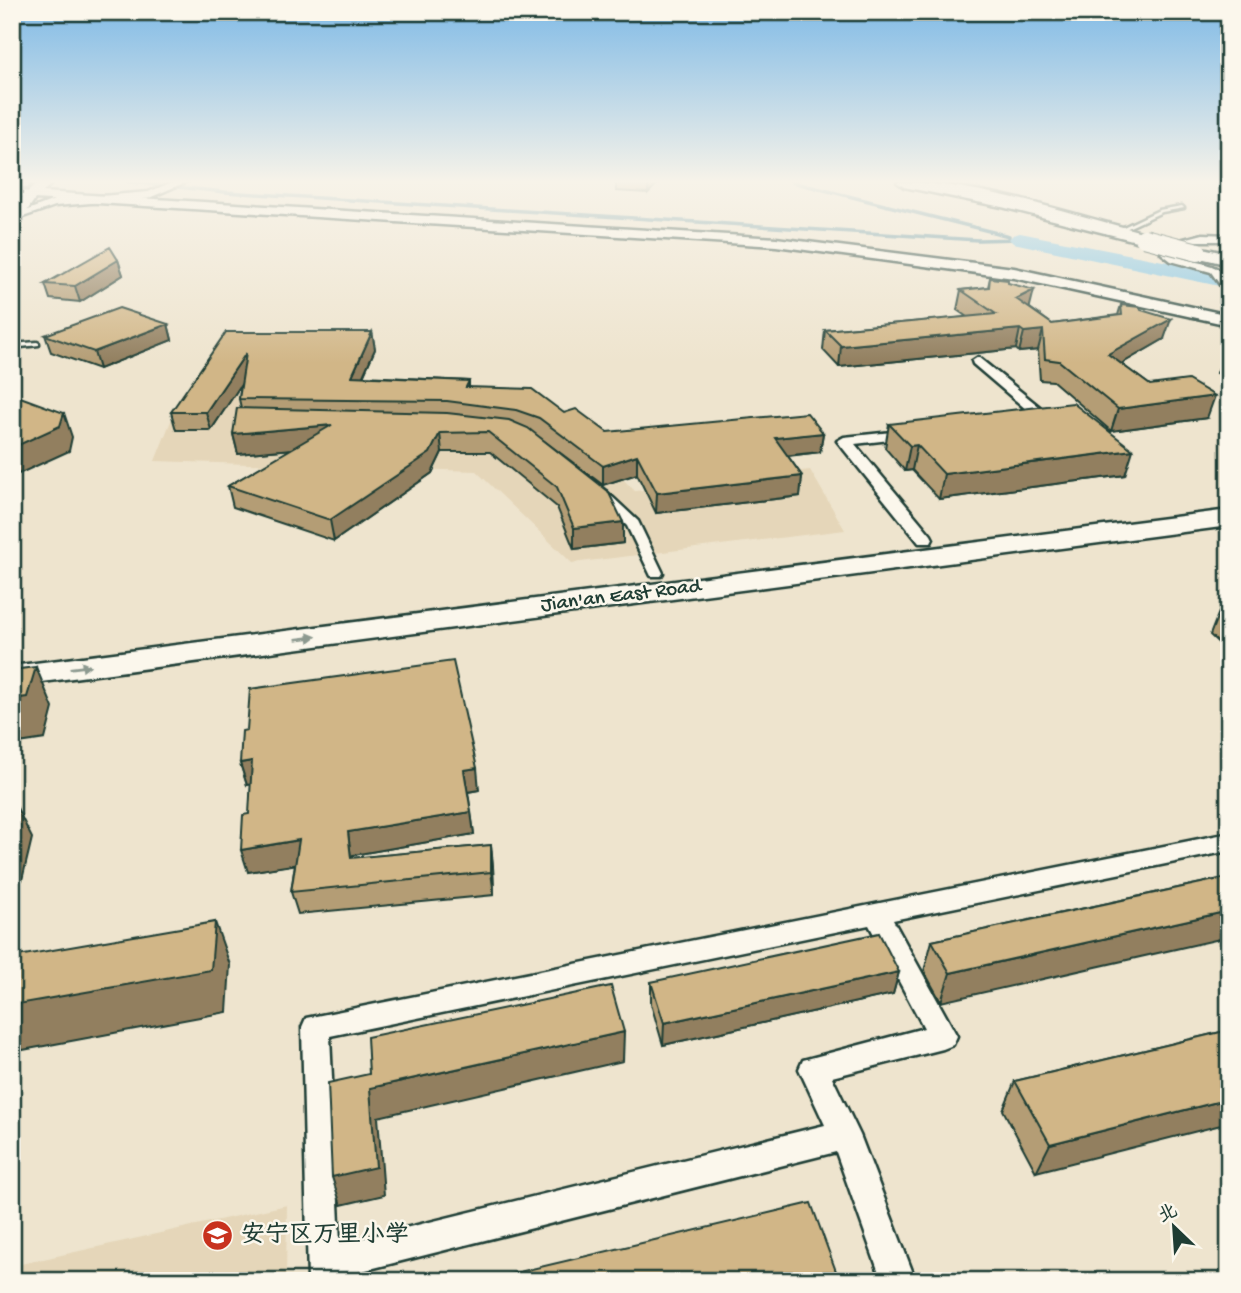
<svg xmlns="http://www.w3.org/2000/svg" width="1241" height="1293" viewBox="0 0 1241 1293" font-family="'Gochi Hand','LXGW WenKai TC',sans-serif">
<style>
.built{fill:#e5d6b9}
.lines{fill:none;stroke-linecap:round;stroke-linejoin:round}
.stream{stroke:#5a8e9c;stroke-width:3.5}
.river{fill:#82c4e2;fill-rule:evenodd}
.service-casing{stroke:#1f3d34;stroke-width:5}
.pedestrian-casing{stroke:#1f3d34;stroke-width:5}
.minor-casing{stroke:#1f3d34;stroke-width:5}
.tertiary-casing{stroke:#1f3d34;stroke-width:6}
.secondary-casing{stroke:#1f3d34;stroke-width:5}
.primary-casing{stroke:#1f3d34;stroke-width:5}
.trunk-casing{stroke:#1f3d34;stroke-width:5}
.service{fill:#fbf7ec;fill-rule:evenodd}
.pedestrian{fill:#fbf7ec;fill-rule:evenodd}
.minor{fill:#fbf7ec;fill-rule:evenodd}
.tertiary{fill:#fbf7ec;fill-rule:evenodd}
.secondary{fill:#fbf7ec;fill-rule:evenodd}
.primary{fill:#fbf7ec;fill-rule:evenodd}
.trunk{fill:#fbf7ec;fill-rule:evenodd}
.trunk-bridge-casing{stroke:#1f3d34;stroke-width:20;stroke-linecap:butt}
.trunk-bridge{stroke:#fbf7ec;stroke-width:18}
.wall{fill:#b49d74;stroke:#1f3d34;stroke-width:2}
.shaded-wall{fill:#927f5e;stroke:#1f3d34;stroke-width:2}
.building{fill:#d1b687;stroke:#1f3d34;stroke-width:2}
.oneway{fill:#8d9a90}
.labels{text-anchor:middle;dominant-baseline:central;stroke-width:5;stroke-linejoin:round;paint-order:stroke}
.street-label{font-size:21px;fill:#1f3d34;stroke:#fbf7ec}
.near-poi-label{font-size:24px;font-weight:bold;fill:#1f3d34;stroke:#fbf7ec;text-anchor:start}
</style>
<rect width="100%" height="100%" fill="#eee4ce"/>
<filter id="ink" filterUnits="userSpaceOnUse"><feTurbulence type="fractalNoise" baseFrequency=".0143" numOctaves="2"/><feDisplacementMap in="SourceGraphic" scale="14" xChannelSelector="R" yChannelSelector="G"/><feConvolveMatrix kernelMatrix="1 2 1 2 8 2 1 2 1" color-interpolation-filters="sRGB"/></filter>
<g filter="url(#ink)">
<path class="built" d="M430,392L541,398L635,491L810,470L845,530L572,563L476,471L155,461L182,393Z
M287,1205L286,1281H12V1266Z"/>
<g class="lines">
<path class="stream" d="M129,182L225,192L978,240L1020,239
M792,182L1009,236"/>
<path class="river" d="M1020,233L1229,274V288L1013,243L1009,239L1013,235Z"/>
<defs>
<path id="service" d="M1182,206L1184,208L1162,212L1119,232L1115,231L1159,210Z
M37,342L39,343V345L12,348V344Z"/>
<path id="pedestrian" d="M602,491L607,492L638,521L663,573L661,576H651L627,526L596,495Z"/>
<path id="minor" d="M12,182L30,185L26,188Z
M173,182H186L149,198L55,206L17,219L12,216L54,200L148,192Z
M1203,234L1229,235V241H1196L1173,253C1195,268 1229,257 1229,293L1225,292L1211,272L1171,261L1161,253L1176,241Z
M978,357L1051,416V422H1034V416L973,364L972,361Z
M911,430L916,431L918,434L916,437L855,444L931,535L933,539L931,543H919L837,441L844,437Z
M1229,833V851L893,920L957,1036L953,1045L943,1049L832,1077L860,1135L916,1281H882L836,1152L342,1276V1281H308L302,1027L306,1018ZM869,925L924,1028L803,1060L799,1069L825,1125L340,1244L330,1036Z"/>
<path id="tertiary" d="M12,190L31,192L37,195L31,198L12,196Z"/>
<path id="secondary" d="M39,182H49L50,185L43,192L776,238L1014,268L1229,315V325L1014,278L776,246L35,199L17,226L12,227C12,207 23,195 39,182Z"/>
<path id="primary" d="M1229,510V526L12,686V666Z"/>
<path id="trunk" d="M897,182C982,182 1068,214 1150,234L1153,238L1144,243L1002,207L904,187Z
M1198,247L1229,254V265L1192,256L1189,252L1192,248Z"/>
</defs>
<use href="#service" class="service-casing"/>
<use href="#pedestrian" class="pedestrian-casing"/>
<use href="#minor" class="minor-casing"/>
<use href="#tertiary" class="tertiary-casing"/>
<use href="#secondary" class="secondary-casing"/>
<use href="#primary" class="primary-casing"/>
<use href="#trunk" class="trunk-casing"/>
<use href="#service" class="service"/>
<use href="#pedestrian" class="pedestrian"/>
<use href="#minor" class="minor"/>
<use href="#tertiary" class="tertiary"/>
<use href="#secondary" class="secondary"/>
<use href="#primary" class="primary"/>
<use href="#trunk" class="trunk"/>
<defs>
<path id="trunk-bridge" d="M1144,238L1198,252"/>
</defs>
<use href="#trunk-bridge" class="trunk-bridge-casing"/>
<use href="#trunk-bridge" class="trunk-bridge"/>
</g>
<path class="wall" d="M616,182H659L648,193L616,191Z
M1217,182H1229V215Z
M118,260L123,275L80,302L50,299L45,284Z
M990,278L1008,283L1030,308L1052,324L1118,315L1121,305L1141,310L1164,339L1121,364L1150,385L1207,418L1111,431L1053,381L1040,380L1038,350L1019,352L1016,349L839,367L823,350L825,330L967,317L957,310L961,290L988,287Z
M168,324L172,340L99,369L51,352L45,335Z
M372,332L375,349L363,376L469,381V387L564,413L607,432L823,433L820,452L788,456L802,476L800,496L656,513L637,474L603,485L539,437L623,522V543L574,549L557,507L490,452H442L432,473L334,541L233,507L228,486L292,449L238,454L233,434L241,408L239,399L241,384L211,430H176L171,412Z
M1229,355V380L1217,373L1223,356Z
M889,424L1125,475L939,499L912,470L905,471L885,448Z
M1229,606V653L1210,635L1221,607Z
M240,763L479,790L468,792L474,834L353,855V858L491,845L493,867L494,895L298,914L291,892L295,864L248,872L251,784L247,785Z
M1229,877L941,1002L924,971L932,941Z
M899,972L893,994L663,1045L651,1004V982Z
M1229,1030L1036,1172L1003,1110L1015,1081Z"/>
<path class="shaded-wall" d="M648,182H659L648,193Z
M118,260L123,275L80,302L75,286Z
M1034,290L1029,310L1016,299Z
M1171,319L1164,339L1102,375L1108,354Z
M168,324L172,340L99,369L94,352Z
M1020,329L1016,349L839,367L841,346Z
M1043,330L1038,350L1019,352L1024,332Z
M372,332L375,349L355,394L352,376Z
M246,353L250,371L211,430L206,412Z
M1215,396L1207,418L1111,431L1118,409Z
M64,413L72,437L69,451L12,477V448Z
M332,425L335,445L238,454L233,434Z
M440,433L442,452L432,473L334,541L330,520Z
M823,433L820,452L773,457L775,438Z
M917,445L912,470L905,471L910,446Z
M1133,450L1125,475L939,499L944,474Z
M637,455V474L603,485V466Z
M802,476L800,496L656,513L657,493Z
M623,522V543L574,549V528Z
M36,667L53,708L45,739L12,744V699Z
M252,761L258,783L247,785L240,763Z
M477,768L479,790L467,792L464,770Z
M12,798L32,838L22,880L12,881Z
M471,812L474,834L353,855L356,880L351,858L348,832Z
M299,840L305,863L248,872L241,850Z
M491,845L493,867L494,895L491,872Z
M1229,911V937L941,1002L950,973Z
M215,922L230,965L227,1012L12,1052V1005Z
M899,972L893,994L663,1045L664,1023Z
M624,1032L623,1061L378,1117L384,1195L341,1205L332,1177L370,1088Z
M1229,1099V1123L1036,1172L1050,1144Z
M837,1274L835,1281H810Z"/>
<path class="building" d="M1222,182H1229V199Z
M110,247L118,260L75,286L45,284Z
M990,278L1008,280V283L1034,290L1016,299L1052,324L1122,315L1121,305L1140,307L1141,310L1171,319L1108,354L1150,385L1188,380L1215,396L1118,409L1059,361L1045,359L1043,330L1024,332L1020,329L841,346L825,330L996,314L961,290L989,287Z
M119,308L168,324L94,352L45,335Z
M226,332H372L352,376L469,381L466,387L532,389L564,413L576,409L607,432L807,413L823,433L775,438L802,476L657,493L637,455L603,466L539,418L516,410L447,401L239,399L246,353L206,412H171Z
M12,394L64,413L60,426L12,448Z
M1073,403L1133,450L944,474L917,445L910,446L889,424Z
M237,408L447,413L509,420L528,428L608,491L623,522L574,528L557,487L488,432L440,433L430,453L330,520L228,486L332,425L233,434Z
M1229,606V614L1221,607Z
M453,661L477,768L464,770L471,812L348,832L351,858L491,845V872L291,892L299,840L241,850L243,815L249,814L252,761L240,763L242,731L247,730L250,689Z
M36,667L27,697L12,699V670Z
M1229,877V911L950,973L932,941Z
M215,922L211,970L12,1005V957Z
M879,933L899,972L664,1023L651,982Z
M611,986L624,1032L370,1088L376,1167L332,1177L328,1083L369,1074L367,1037Z
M1229,1030V1099L1050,1144L1015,1081Z
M811,1203L837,1274L810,1281H481Z"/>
<defs><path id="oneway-solid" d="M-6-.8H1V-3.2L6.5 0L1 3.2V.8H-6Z" transform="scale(1.75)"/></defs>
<g class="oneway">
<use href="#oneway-solid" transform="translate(306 638) rotate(-7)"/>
<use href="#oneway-solid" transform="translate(80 667) rotate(-7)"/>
</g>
</g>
<linearGradient id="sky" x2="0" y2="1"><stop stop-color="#7fbae6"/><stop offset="0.5" stop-color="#f7f3e9"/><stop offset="1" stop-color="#f7f3e9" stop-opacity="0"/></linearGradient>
<rect width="1241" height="363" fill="url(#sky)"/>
<defs>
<symbol id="school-disc" viewBox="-11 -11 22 22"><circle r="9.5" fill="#c8321e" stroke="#fbf7ec"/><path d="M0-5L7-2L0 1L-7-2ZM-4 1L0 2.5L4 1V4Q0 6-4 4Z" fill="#fff"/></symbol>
</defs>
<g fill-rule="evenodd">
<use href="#school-disc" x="200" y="1218" width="35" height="35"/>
</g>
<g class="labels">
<g class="street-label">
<text transform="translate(621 597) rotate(-7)">Jian'an East Road</text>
</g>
<g class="near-poi-label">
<text x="241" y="1236">安宁区万里小学</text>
</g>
</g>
<rect width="1241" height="1293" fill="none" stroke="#fbf7ec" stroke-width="42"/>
<rect x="21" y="21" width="1199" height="1251" fill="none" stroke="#1f3d34" stroke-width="2.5" filter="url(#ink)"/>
<g transform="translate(1174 1227) rotate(335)" stroke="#fbf7ec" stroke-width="5" paint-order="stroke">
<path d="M0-5L12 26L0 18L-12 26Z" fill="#1f3d34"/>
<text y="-10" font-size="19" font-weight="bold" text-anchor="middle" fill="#1f3d34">北</text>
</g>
</svg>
